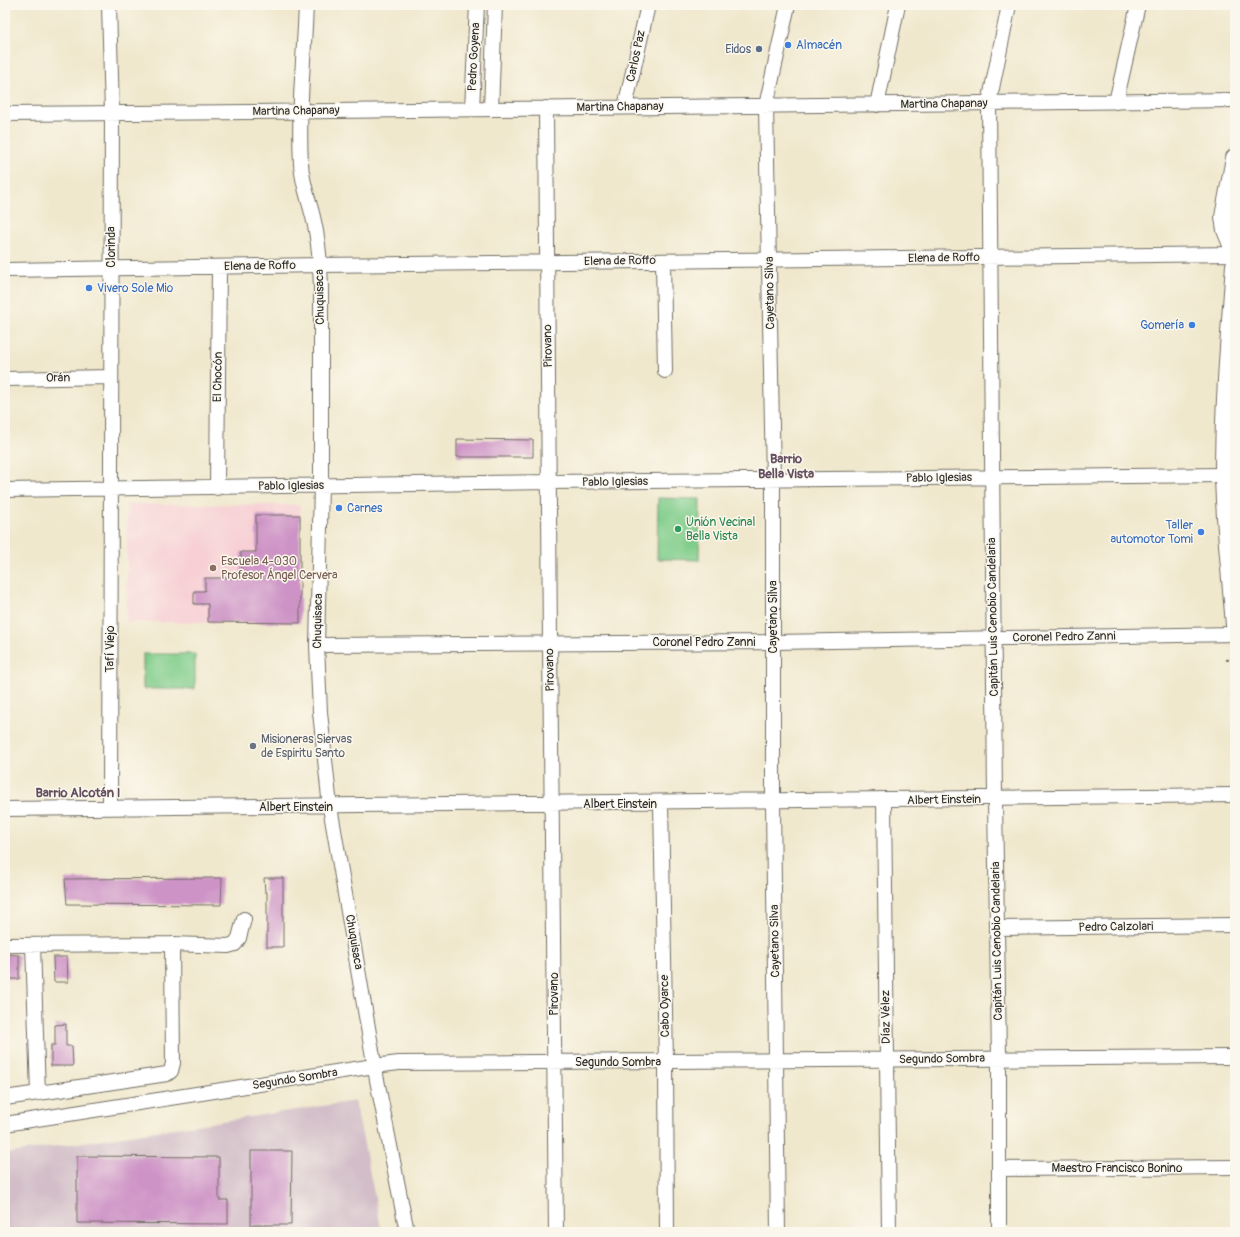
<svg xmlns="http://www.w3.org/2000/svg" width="1240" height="1237" viewBox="0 0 1240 1237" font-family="Pangolin,sans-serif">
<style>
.built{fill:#f7cfd4}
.industrial{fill:#d2bdc8}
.green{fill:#80cd8b;stroke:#567c5b}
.building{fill:#cd93c6}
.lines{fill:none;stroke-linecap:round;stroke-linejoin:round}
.minor-casing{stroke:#706d64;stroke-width:16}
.major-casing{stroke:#706d64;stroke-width:20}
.path{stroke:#706d64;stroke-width:2;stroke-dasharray:3 3;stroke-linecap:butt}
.minor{stroke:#fff;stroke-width:14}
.major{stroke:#fff;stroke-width:18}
.shop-dot{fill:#3f7fe0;stroke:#fbf7ec;stroke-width:1.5}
.service-dot{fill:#5c6f8a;stroke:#fbf7ec;stroke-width:1.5}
.leisure-dot{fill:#2e9e5b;stroke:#fbf7ec;stroke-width:1.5}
.education-dot{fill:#8d6e63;stroke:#fbf7ec;stroke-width:1.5}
.worship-dot{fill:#6b7280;stroke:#fbf7ec;stroke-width:1.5}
.labels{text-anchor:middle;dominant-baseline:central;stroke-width:3;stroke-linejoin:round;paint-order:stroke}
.shop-label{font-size:12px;fill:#366cbe;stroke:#fbf7ec;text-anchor:start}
.service-label{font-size:12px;fill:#4e5e75;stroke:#fbf7ec;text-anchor:end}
.street-label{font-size:12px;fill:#2b2b2b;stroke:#fbf7ec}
.leisure-label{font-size:12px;fill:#27864d;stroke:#fbf7ec;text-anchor:start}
.education-label{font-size:12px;fill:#785e54;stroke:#fbf7ec;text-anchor:start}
.worship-label{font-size:12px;fill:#5b616d;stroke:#fbf7ec;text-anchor:start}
.neighbourhood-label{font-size:13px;font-weight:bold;fill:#644f61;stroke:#fbf7ec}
</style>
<rect width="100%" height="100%" fill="#fbf7ec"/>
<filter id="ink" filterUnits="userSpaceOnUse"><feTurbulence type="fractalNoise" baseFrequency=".025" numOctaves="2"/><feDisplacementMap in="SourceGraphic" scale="8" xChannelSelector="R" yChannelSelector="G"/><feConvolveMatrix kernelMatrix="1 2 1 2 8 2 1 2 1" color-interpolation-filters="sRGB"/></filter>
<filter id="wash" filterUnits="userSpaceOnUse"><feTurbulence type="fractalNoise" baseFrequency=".012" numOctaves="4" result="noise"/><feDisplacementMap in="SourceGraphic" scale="16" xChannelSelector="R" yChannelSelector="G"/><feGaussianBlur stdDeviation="0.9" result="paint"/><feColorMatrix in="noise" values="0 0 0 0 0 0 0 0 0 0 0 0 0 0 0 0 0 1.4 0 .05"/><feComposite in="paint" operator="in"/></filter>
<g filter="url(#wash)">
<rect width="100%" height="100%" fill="#f0e8cd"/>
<path class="built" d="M127,504L300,505V623L127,622Z"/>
<path class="industrial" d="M355,1101L382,1232H5V1154Z"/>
<path class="green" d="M658,498L700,499L699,560L657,559Z
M143,654H195V689H143Z"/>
<g id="blocks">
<path class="building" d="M457,439L533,440V457H457Z
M256,515H300V623L208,622V604H194V591H205V578H241V552H256Z
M222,878L221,905L67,904L65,879Z
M264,878H283V947H267V892H265Z
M5,954L19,955V979H7V972H5Z
M53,957H67L68,982H54Z
M66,1024V1046H72L73,1066H51V1045H55V1025Z
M251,1151H292L291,1225H251Z
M77,1156L219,1157V1200H228V1224L77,1223Z"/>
</g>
</g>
<g filter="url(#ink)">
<use href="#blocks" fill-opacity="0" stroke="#706d64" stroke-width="1"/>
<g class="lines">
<defs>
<path id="minor" d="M109,5L112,113L110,808
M306,5C304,58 298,111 301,164C302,183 309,200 313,217C319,241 320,264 321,287V486L317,645L320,712L330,807L377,1080L407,1232
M1116,102L1138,5
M877,105L898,5
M625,107L648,5
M546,108L550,643L556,1232
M472,109L477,5
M491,109L495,5
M5,114L253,112L1235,100
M663,261L665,371
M5,270L320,265L1235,254
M5,379L111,377
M217,488L219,267
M5,490L549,482L1224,475
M317,645L774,642L1235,634
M884,801L889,1232
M661,804L666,1062L667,1232
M5,809C415,807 825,803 1235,795
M997,928L1235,925
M5,945L172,944L228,946L235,944L239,938L244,919
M33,945L38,1093
M5,1098L167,1074L171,1071L173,1063L172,944
M5,1124L374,1066L399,1063L1235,1057
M999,1169L1235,1167
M778,1232L773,802V480L766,106L788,5
M999,1232V1058L995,800L989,103L1009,5"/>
<path id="major" d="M1235,158L1224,217L1226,230L1235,252
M1235,265C1230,334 1224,404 1224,474C1225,524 1231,575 1235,625"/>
</defs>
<use href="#minor" class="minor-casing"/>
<use href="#major" class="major-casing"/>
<path class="path" d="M300,571H306
M1226,660L1235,659"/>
<use href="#minor" class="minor"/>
<use href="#major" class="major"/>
</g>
</g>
<g class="shop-dot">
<circle cx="788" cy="45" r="4"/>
<circle cx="89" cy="288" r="4"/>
<circle cx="1192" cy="325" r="4"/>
<circle cx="339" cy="508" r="4"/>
<circle cx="1201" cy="532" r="4"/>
</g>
<circle class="service-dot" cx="759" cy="49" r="4"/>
<circle class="leisure-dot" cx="678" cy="529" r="4"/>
<circle class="education-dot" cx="213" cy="568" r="4"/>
<circle class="worship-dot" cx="253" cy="746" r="4"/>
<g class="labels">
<g class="shop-label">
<text x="796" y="45">Almacén</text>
<text x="97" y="288">Vivero Sole Mio</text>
<text x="1184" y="325" text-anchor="end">Gomería</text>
<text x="347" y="508">Carnes</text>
<text x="1193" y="525" text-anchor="end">Taller<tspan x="1193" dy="14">automotor Tomi</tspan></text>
</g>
<g class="service-label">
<text x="751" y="49">Eidos</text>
</g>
<g class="street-label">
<text transform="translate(636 56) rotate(-78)">Carlos Paz</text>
<text transform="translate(474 57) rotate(-87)">Pedro Goyena</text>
<text transform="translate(944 104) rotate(-1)">Martina Chapanay</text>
<text transform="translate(620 107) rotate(-1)">Martina Chapanay</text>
<text transform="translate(296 111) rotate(-1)">Martina Chapanay</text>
<text transform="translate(111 247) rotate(-90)">Clorinda</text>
<text transform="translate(944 258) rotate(-1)">Elena de Roffo</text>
<text transform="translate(620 261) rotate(-1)">Elena de Roffo</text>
<text transform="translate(260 266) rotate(-1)">Elena de Roffo</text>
<text transform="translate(770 293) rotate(-91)">Cayetano Silva</text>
<text transform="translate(320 297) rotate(-91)">Chuquisaca</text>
<text transform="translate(548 346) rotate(-91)">Pirovano</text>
<text transform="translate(218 377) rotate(-89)">El Chocón</text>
<text transform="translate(58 378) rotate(-1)">Orán</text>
<text transform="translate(939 478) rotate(-1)">Pablo Iglesias</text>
<text transform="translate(615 482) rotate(-1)">Pablo Iglesias</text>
<text transform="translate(291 486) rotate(-1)">Pablo Iglesias</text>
<text transform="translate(773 617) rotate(-90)">Cayetano Silva</text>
<text transform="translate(993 617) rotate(-91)">Capitán Luis Cenobio Candelaria</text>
<text transform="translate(318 621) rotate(-89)">Chuquisaca</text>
<text transform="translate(1064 637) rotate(-1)">Coronel Pedro Zanni</text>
<text x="704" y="642">Coronel Pedro Zanni</text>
<text transform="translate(110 649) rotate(-90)">Tafí Viejo</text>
<text transform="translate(550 670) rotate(-91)">Pirovano</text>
<text transform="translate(944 800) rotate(-1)">Albert Einstein</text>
<text x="620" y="804">Albert Einstein</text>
<text x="296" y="807">Albert Einstein</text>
<text transform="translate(1116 927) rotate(-1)">Pedro Calzolari</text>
<text transform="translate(775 941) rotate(-91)">Cayetano Silva</text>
<text transform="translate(997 941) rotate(-91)">Capitán Luis Cenobio Candelaria</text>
<text transform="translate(354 942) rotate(80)">Chuquisaca</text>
<text transform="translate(554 994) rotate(-90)">Pirovano</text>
<text transform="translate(665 1006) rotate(-91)">Cabo Oyarce</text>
<text transform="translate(886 1017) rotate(-91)">Díaz Vélez</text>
<text transform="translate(942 1059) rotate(-1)">Segundo Sombra</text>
<text x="618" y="1062">Segundo Sombra</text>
<text transform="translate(295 1079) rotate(-9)">Segundo Sombra</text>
<text x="1117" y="1168">Maestro Francisco Bonino</text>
</g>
<g class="leisure-label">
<text x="686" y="522">Unión Vecinal<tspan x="686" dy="14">Bella Vista</tspan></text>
</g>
<g class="education-label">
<text x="221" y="561">Escuela 4-030<tspan x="221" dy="14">Profesor Ángel Cervera</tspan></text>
</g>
<g class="worship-label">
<text x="261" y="739">Misioneras Siervas<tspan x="261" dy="14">de Espiritu Santo</tspan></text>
</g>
<g class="neighbourhood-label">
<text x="786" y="459">Barrio<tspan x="786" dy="15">Bella Vista</tspan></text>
<text x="78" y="793">Barrio Alcotán I</text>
</g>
</g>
<rect width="1240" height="1237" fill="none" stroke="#fbf7ec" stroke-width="20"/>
</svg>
